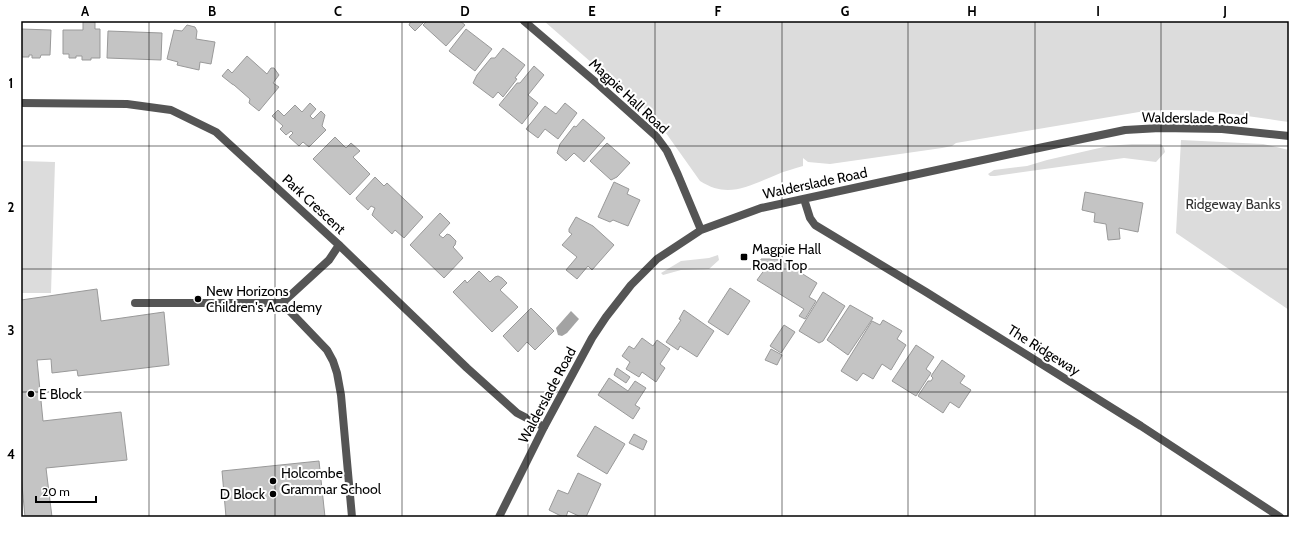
<svg xmlns="http://www.w3.org/2000/svg" width="1310" height="538" viewBox="0 0 1310 538" font-family="Cabin,sans-serif">
<style>
.green{fill:#dcdcdc}
.water{fill:#a3a3a3}
.building{fill:#c4c4c4;stroke:#999}
.lines{fill:none;stroke-linecap:round;stroke-linejoin:round}
.service{stroke:#555;stroke-width:8}
.minor{stroke:#555;stroke-width:8}
.tertiary{stroke:#555;stroke-width:8}
.grid{fill:none;stroke:#000;stroke-width:1;stroke-opacity:0.55}
.poi-dot{fill:#000;stroke:#fff;stroke-width:1.5}
.labels{text-anchor:middle;dominant-baseline:central;stroke-width:4;stroke-linejoin:round;paint-order:stroke}
.street-label{font-size:14px;fill:#000;stroke:#fff}
.park-label{font-size:14px;fill:#333;stroke:#fff}
.poi-label{font-size:14px;fill:#000;stroke:#fff;text-anchor:start}
.neatline{fill:none;stroke:#000;stroke-width:1.5}
.grid-label{font-size:13px;text-anchor:middle;font-weight:bold;fill:#000}
</style>
<rect width="100%" height="100%" fill="#fff"/>
<path class="green" d="M544,21H1289V122C1242,115 1193,107 1145,111L956,143L952,146L942,148L830,164L808,162L803,158V166C794,169 784,171 776,175C748,186 728,199 700,181L656,119Z
M1181,140L1263,144L1289,150V310L1176,233Z
M1132,144H1161L1164,148L1165,152L1156,162L1124,158L995,176H990L988,174L994,170L1027,166L1047,160L1108,146Z
M21,161L55,162L51,293H21Z
M718,255L719,260L709,269L681,270L663,275L661,273L681,261L709,258Z"/>
<path class="water" d="M571,311L579,319L567,333L562,336L558,335L556,328Z"/>
<path class="building" d="M83,21L95,22V29H100V58H91V60H82V56H76V58H69V54H63V30H83Z
M411,21H425L415,31L409,25Z
M427,21H460L465,25L446,46L423,25Z
M187,25L195,27L197,31L196,39L215,42L211,64L200,62L199,70L177,65L178,62L167,59L174,30L182,31Z
M21,29L51,30L50,55H41L40,58H32V55H29V57H21Z
M466,29L492,49L475,71L449,51Z
M108,31L162,33L161,60L107,58Z
M503,48L525,65L515,78L517,79L503,97L498,92L493,98L473,83L477,75L491,58H495Z
M247,56L267,74L271,68H274L279,75L273,83L279,87L259,111L249,103L250,99L234,85L232,84L222,76L228,69L232,73Z
M534,66L544,75L528,95L538,103L522,124L499,105L517,83H520Z
M310,103L316,109L310,116L313,119L321,111L325,115L322,126L326,130L309,147L303,142L299,146L289,137L293,133L291,131L286,135L280,129L283,126L272,116L278,110L284,116L295,105L302,112Z
M565,103L577,113L558,139L545,129L538,138L526,129L545,106L556,114Z
M583,119L605,138L584,162L574,153L566,161L557,153L560,144L574,126L576,127Z
M335,137L346,148L351,143L360,151L353,157L370,174L350,195L313,159Z
M607,143L630,163L617,177L611,180L590,161Z
M375,177L384,186L387,183L423,217L404,238L395,230L392,234L372,215L375,208L371,206L368,210L357,200L356,198Z
M614,182L629,189L627,194L640,200L628,226L613,220L610,222L598,217Z
M1085,192L1143,203L1138,232L1119,228L1120,239L1108,240L1106,224L1094,222L1095,213L1082,210Z
M440,213L450,223L439,235L443,238L447,234L450,235L456,241L455,245L453,247L463,258L444,278L410,245Z
M576,217L593,226L614,245L592,270L588,266L577,279L566,270L577,257L562,245L572,234L569,232V229Z
M761,259H779L817,283L809,297L816,301L805,319L799,316L804,309L757,280L765,269L758,264Z
M479,271L490,282L495,277L498,276L502,278L507,283L500,290L518,307L492,332L453,292L465,280L467,283Z
M730,288L750,301L728,335L708,322Z
M97,289L101,321L164,312L169,365L78,376L77,370L52,373L51,359L37,360L43,421L121,412L127,460L46,468L52,517H25L21,475V300Z
M823,292L845,306L823,341L819,343L799,331Z
M850,305L873,318L848,355L827,340Z
M531,308L554,331L535,350L527,342L518,352L503,336Z
M684,310L714,331L697,357L680,346L678,350L666,342L681,320L679,319Z
M883,320L902,331L897,339L906,345L891,370L882,364L873,379L863,373L857,381L841,371L872,321L880,325Z
M784,325L795,332L781,353L770,346Z
M642,338L653,346L657,340L670,349L660,364L665,368L656,382L642,372L639,377L626,369L630,362L622,356L629,346L634,349Z
M916,345L934,357L926,369L931,373L916,396L892,381Z
M771,349L782,355L777,365L765,360Z
M942,360L965,376L960,383L971,390L959,408L950,402L943,413L918,396L928,381H931L933,378L931,376Z
M617,368L630,377L626,383L614,375Z
M609,378L628,391L635,381L646,388L635,405L640,408L633,419L598,395Z
M595,426L625,444L607,474L577,456Z
M634,434L647,441L643,450L629,443Z
M319,461L325,517H226L222,471Z
M578,473L601,484L586,517H581L568,511L566,517H563L549,510L558,490L568,494Z"/>
<g class="lines">
<path class="service" d="M135,303H282L329,260L339,245
M282,303L327,350L333,361L337,373L341,395L352,517"/>
<path class="minor" d="M21,103L127,104L171,110L216,132L339,245L467,368L517,413L544,427"/>
<path class="tertiary" d="M524,21L599,85L656,136L667,151L678,175L701,230
M804,199L810,218L815,225L926,292L1141,426L1280,517
M499,517L544,427L592,338L606,317L631,285L657,259L701,230L761,208L1034,149L1125,130L1160,128L1222,129L1289,136"/>
</g>
<path class="grid" d="M149,21V517M275,21V517M402,21V517M528,21V517M655,21V517M782,21V517M908,21V517M1035,21V517M1161,21V517M21,146H1289M21,269H1289M21,392H1289"/>
<g class="poi-dot">
<rect x="740" y="253" width="8" height="8" rx="2"/>
<circle cx="198" cy="299" r="4"/>
<circle cx="31" cy="394" r="4"/>
<circle cx="273" cy="481" r="4"/>
<circle cx="273" cy="494" r="4"/>
</g>
<g class="labels">
<g class="street-label">
<text transform="translate(629 96) rotate(43)">Magpie Hall Road</text>
<text transform="translate(1195 118) rotate(1)">Walderslade Road</text>
<text transform="translate(815 183) rotate(-12)">Walderslade Road</text>
<text transform="translate(314 204) rotate(43)">Park Crescent</text>
<text transform="translate(1044 350) rotate(32)">The Ridgeway</text>
<text transform="translate(547 395) rotate(-62)">Walderslade Road</text>
</g>
<g class="park-label">
<text x="1233" y="204">Ridgeway Banks</text>
</g>
<g class="poi-label">
<text x="752" y="249">Magpie Hall<tspan x="752" dy="16">Road Top</tspan></text>
<text x="206" y="291">New Horizons<tspan x="206" dy="16">Children's Academy</tspan></text>
<text x="39" y="394">E Block</text>
<text x="281" y="473">Holcombe<tspan x="281" dy="16">Grammar School</tspan></text>
<text x="265" y="494" text-anchor="end">D Block</text>
</g>
</g>
<rect width="1310" height="538" fill="none" stroke="#ffffff" stroke-width="44"/>
<path d="M36 496v6h60v-6" fill="none" stroke="#000000" stroke-width="2"/>
<text x="42" y="496" font-size="12" fill="#000000" stroke="#ffffff" stroke-width="3" paint-order="stroke">20 m</text>
<rect x="22" y="22" width="1266" height="494" class="neatline"/>
<g class="grid-label">
<text x="85" y="16">A</text>
<text x="212" y="16">B</text>
<text x="338" y="16">C</text>
<text x="465" y="16">D</text>
<text x="592" y="16">E</text>
<text x="718" y="16">F</text>
<text x="845" y="16">G</text>
<text x="972" y="16">H</text>
<text x="1098" y="16">I</text>
<text x="1225" y="16">J</text>
<text x="11" y="88">1</text>
<text x="11" y="212">2</text>
<text x="11" y="335">3</text>
<text x="11" y="459">4</text>
</g>
</svg>
